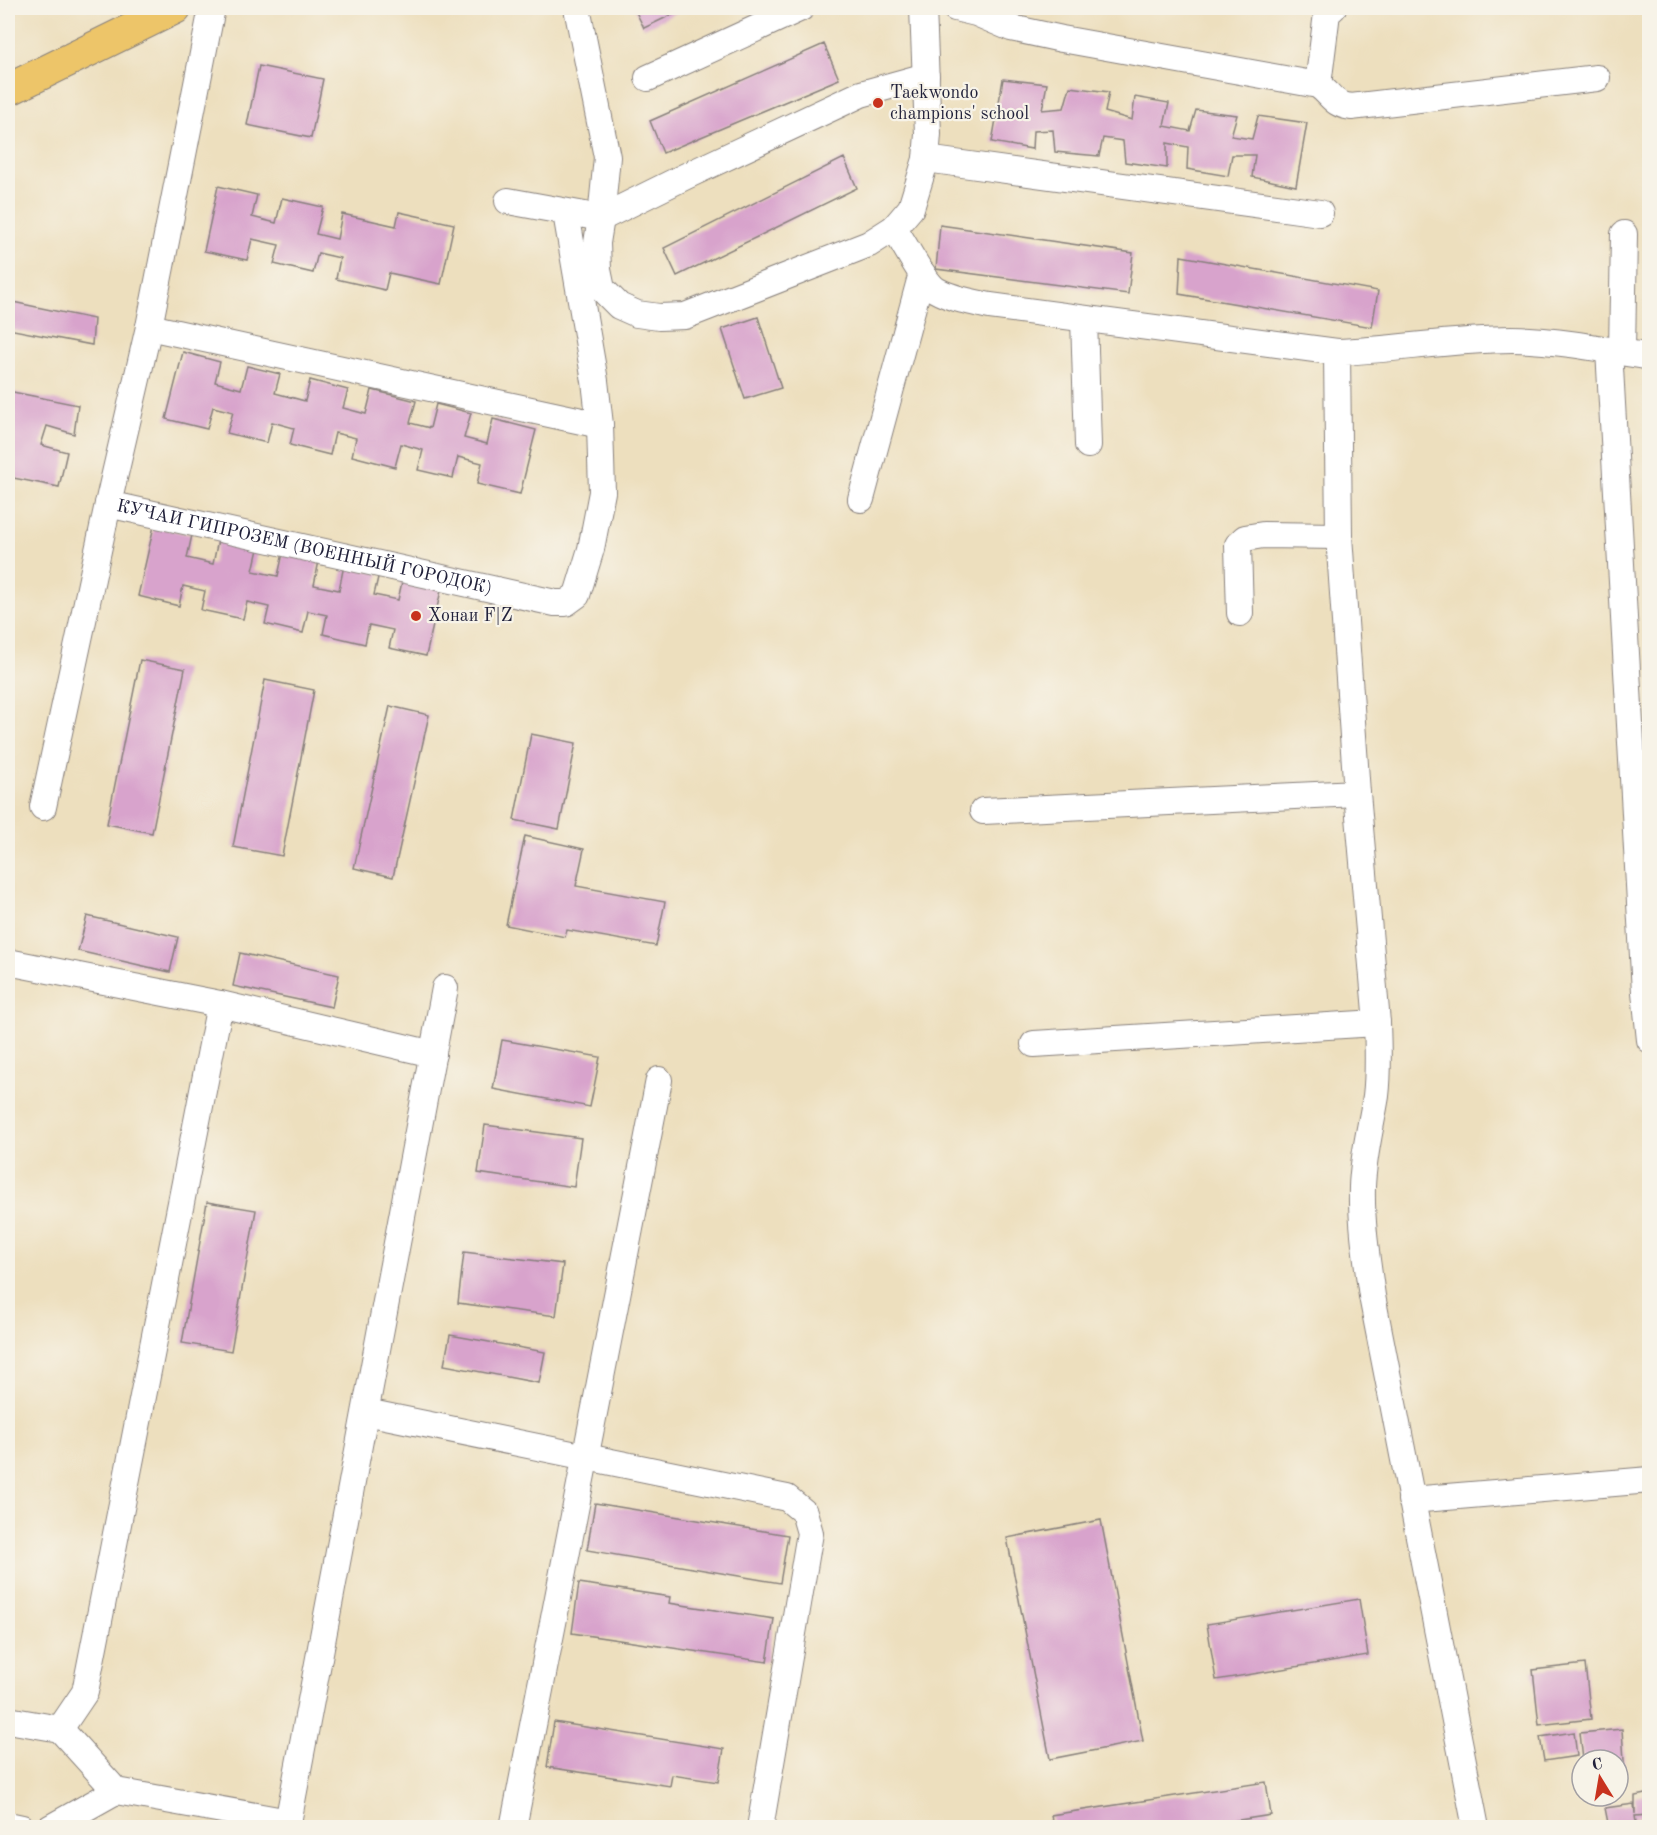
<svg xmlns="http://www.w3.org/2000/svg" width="1657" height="1835" viewBox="0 0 1657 1835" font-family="'Old Standard TT',serif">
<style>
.building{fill:#d8a3cc}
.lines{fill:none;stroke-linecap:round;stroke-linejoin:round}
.minor-casing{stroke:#88807c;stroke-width:28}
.major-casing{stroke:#88807c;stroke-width:34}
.minor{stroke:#fff;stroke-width:26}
.major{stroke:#edc569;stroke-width:32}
.poi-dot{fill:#c8321e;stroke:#f7f3e8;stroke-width:2}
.labels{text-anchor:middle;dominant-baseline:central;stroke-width:4.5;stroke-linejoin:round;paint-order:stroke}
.poi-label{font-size:18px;fill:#22223b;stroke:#f7f3e8;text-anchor:start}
.street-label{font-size:18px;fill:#22223b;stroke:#f7f3e8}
</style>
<rect width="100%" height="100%" fill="#f7f3e8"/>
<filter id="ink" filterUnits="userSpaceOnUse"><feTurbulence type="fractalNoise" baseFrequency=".0167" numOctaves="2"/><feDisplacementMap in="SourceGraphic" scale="12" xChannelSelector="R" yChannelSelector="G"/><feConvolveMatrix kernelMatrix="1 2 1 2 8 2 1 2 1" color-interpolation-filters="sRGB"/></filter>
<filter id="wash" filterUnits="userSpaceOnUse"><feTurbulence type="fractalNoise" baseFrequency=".008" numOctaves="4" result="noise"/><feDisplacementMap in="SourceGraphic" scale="24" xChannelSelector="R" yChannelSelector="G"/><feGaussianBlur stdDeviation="1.35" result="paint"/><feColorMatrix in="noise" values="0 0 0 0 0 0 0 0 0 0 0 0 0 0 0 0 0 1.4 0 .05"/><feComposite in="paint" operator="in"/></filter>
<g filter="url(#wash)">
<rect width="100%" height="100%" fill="#eddfbe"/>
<g id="blocks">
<path class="building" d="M634,8H686L644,28Z
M824,44L839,79L663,153L650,121Z
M259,66L323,79L311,138L247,125Z
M1003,79L1047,84L1042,110L1064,108L1070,87L1109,92L1105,112L1132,120L1135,97L1169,103L1164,126L1190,131L1196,110L1237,115L1231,136L1252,139L1258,116L1307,123L1296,186L1252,177L1255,155H1232L1228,176L1187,169L1188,147L1167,143V168L1125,162L1123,141L1103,138L1099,156L1055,152L1053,130L1033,131L1032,149L992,142Z
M844,158L857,188L677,276L664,248Z
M218,186L257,195L252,217L276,223L282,198L323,207L316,234L337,239L342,214L396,226L399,212L454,224L441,284L389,273L385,290L336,279L340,258L318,253L313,273L274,264L279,245L252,239L247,260L204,251Z
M940,225L1133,253L1128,294L936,269Z
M1181,256L1378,291L1372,327L1179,294Z
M8,301L94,319L92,345L8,329Z
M758,317L781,388L745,399L722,329Z
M183,352L220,362L215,382L241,389L247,366L280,374L275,393L305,401L310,380L348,390L343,408L366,414L372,390L416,401L410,423L430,428L436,404L471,413L464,438L487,444L493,419L536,430L520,494L477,484L482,463L458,457L453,478L418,470L423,450L401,444L395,467L352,456L356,438L335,433L330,455L290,445L294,428L272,422L267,443L227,433L233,412L213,407L207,429L166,419Z
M8,391L78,405L74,434L47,426L41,445L67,452L59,487L8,477Z
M154,526L192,535L187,558L213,564L218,540L258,549L253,571L278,576L283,553L319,561L314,585L339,590L344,565L379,573L374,595L398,600L403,577L442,586L426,656L389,648L393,630L369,625L365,644L323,634L327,615L308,611L303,633L265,624L269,607L247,602L243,619L201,610L205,591L183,586L179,606L138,596Z
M140,660L185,669L152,833L107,824Z
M265,680L314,690L282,856L233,847Z
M390,706L429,715L393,877L354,868Z
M531,734L576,743L559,829L514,820Z
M525,836L584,849L576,886L665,902L656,946L567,930L565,937L506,925Z
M87,916L178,937L170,972L78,951Z
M240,953L339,975L332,1007L233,986Z
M502,1040L600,1057L590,1107L493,1089Z
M485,1125L581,1138L574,1187L478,1173Z
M207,1202L256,1210L231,1351L182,1343Z
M464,1252L563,1264L556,1316L458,1303Z
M450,1335L545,1352L539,1383L444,1365Z
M595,1503L788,1535L780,1583L587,1550Z
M1101,1520L1143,1741L1050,1759L1007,1538Z
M579,1583L670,1597L669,1603L774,1619L767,1662L572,1633Z
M1359,1599L1368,1655L1216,1680L1207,1624Z
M1585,1664L1591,1719L1539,1725L1533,1670Z
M554,1722L724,1749L718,1782L672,1775L670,1786L547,1767Z
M1622,1729L1625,1777L1618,1778V1760H1583L1580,1733Z
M1574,1732L1577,1756L1544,1761L1540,1737Z
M1266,1782L1271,1815L1188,1828H1053L1051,1815Z
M1650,1793V1815L1635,1816L1637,1828H1609L1605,1808L1634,1804L1635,1814V1796Z"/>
</g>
</g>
<g filter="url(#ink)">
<use href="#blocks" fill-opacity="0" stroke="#88807c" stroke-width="1.5"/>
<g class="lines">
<defs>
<g id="minor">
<path d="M577,8L607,157L601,218L597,243L598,270L602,289L619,306L637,314L659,317L685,316L869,244L894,228L911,208L926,159L928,134L923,8"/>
<path d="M955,8L976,13L1011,28L1062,39L1318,85C1332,95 1332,104 1351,107L1597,78"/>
<path d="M648,78L801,8"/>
<path d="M1318,85L1327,13L1333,8"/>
<path d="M926,159L1320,213"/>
<path d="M508,201L601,218L684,177L861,94L926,76"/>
<path d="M894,228C904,243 923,281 936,290C952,299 972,302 990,306L1337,352"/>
<path d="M1084,319L1088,445"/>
<path d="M149,327L600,425"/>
<path d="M1609,350L1645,992L1650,1040"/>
<path d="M1622,352L1624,234"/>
<path d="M861,499L922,273"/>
<path id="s1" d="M108,504L555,603H566L577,595L591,549L602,492L600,425L595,381L566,213"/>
<path d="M1240,613L1238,545L1245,538L1263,535L1339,536"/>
<path d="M43,807L108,504L149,327L212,8"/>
<path d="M983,811L1357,793"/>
<path d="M8,962L220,1004L433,1054"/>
<path d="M1034,1044L1377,1023"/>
<path d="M366,1412L787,1498L804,1512L810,1533L760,1828"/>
<path d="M1411,1500L1650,1480"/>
<path d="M8,1720L60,1729L116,1791L289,1822"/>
<path d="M60,1729L85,1692L220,1004"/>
<path d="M8,1825L22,1828"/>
<path d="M50,1828L116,1791"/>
<path d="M287,1828L445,988"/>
<path d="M513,1828L659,1080"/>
<path d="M1476,1828L1372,1296C1367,1260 1361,1223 1362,1187C1363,1156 1371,1127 1376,1096C1379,1072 1378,1047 1377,1023L1357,793L1339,536L1337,352C1395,350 1453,339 1512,339C1558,340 1604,349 1650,357"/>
</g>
<path id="major" d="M8,90L175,8"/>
</defs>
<use href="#minor" class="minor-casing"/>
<use href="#major" class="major-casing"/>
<use href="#minor" class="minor"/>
<use href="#major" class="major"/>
</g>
</g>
<g class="poi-dot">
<circle cx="878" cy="103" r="6"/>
<circle cx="416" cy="616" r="6"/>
</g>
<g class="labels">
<g class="poi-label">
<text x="890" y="93">Taekwondo<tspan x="890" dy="21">champions' school</tspan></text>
<text x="428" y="616">Хонаи F|Z</text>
</g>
<g class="street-label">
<text stroke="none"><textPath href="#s1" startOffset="201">КУЧАИ ГИПРОЗЕМ (ВОЕННЫЙ ГОРОДОК)</textPath></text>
</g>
</g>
<rect width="1657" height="1835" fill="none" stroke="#f7f3e8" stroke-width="30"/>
<g transform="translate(1600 1778) rotate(349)"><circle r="28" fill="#f7f3e8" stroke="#a29fa3" stroke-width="1.5"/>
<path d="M0-4.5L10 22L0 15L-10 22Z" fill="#c8321e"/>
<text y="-9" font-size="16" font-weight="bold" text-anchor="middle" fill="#22223b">С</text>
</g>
</svg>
